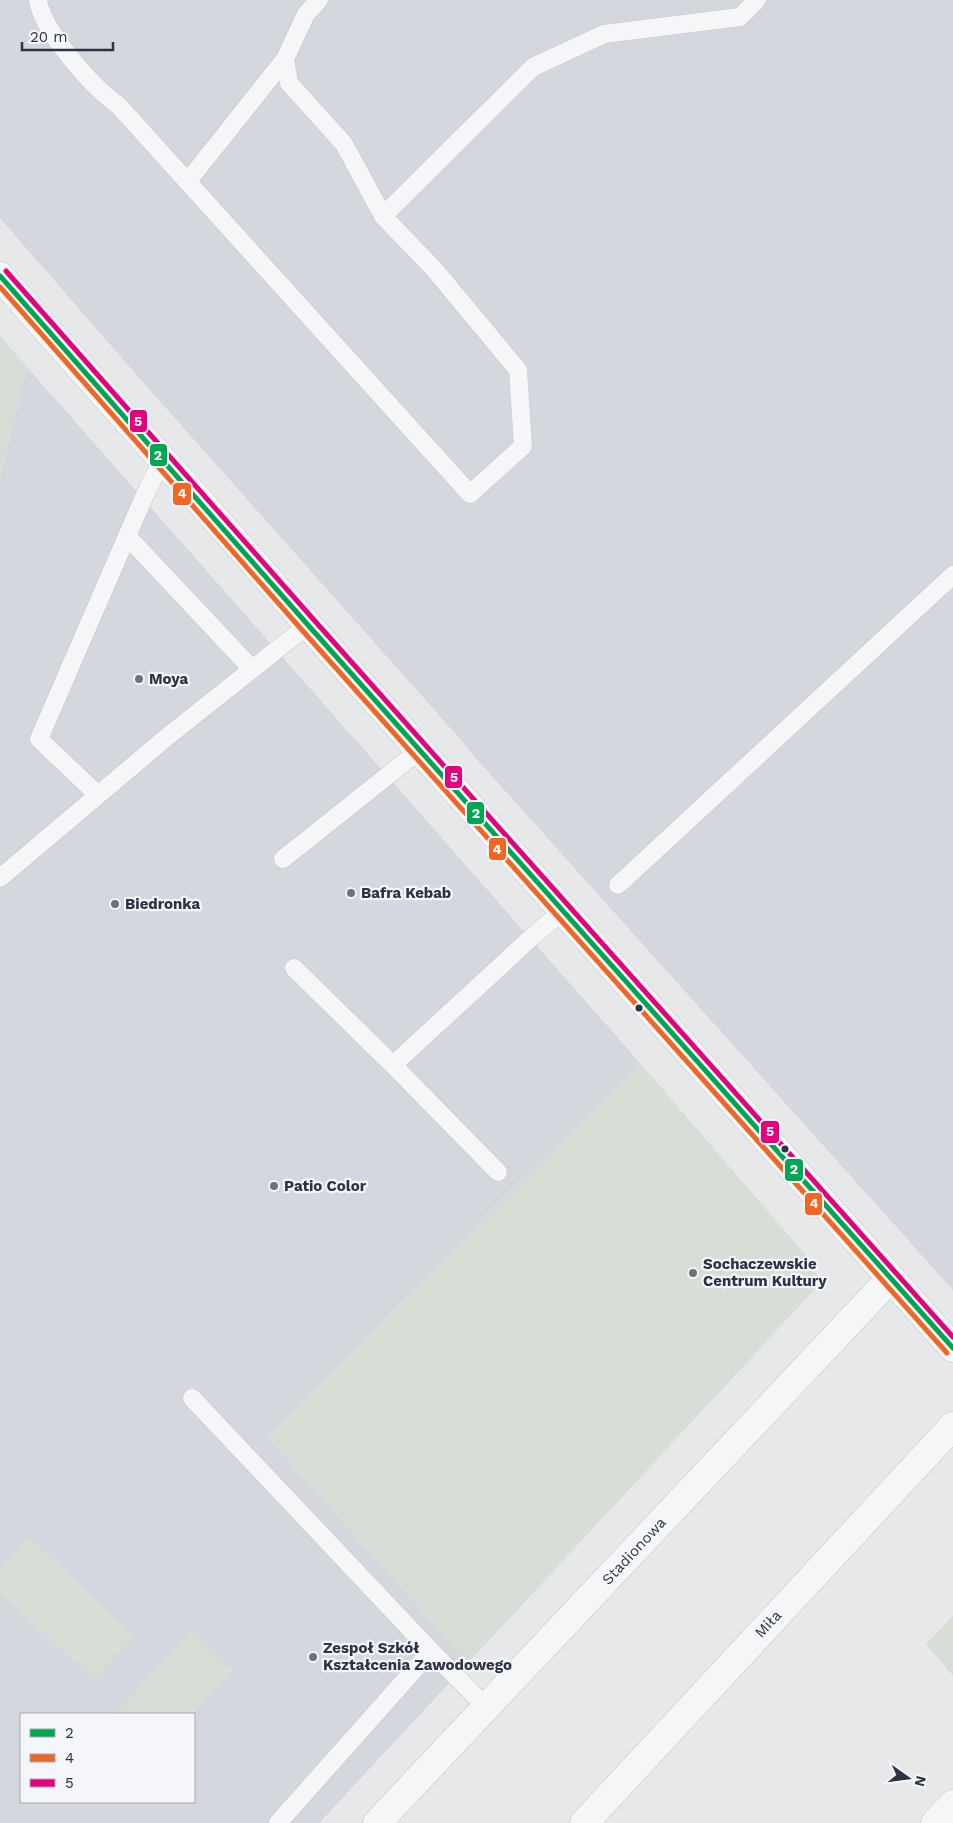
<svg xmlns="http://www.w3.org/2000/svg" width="953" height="1823" viewBox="0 0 953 1823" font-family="'Work Sans',sans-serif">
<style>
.built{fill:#d4d7dd;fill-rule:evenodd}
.green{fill:#d6ded6}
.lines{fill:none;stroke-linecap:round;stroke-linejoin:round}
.service-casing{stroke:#c4c6c8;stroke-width:19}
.minor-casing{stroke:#c4c6c8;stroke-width:29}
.secondary-casing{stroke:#c4c6c8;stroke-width:29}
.service{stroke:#f5f6f7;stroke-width:18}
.minor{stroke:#f5f6f7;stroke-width:28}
.secondary{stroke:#f8f8f8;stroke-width:28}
.bus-1-casing{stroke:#f4f6f9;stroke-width:9}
.bus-2-casing{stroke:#f4f6f9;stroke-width:9}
.bus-3-casing{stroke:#f4f6f9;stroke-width:9}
.bus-1{stroke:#00a651;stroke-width:5}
.bus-2{stroke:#f26522;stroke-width:5}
.bus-3{stroke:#e5007d;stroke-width:5}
.poi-dot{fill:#6c737f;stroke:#f4f6f9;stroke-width:2}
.bus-dot{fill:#2b3445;stroke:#f4f6f9;stroke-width:2}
.labels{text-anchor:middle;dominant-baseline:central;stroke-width:4.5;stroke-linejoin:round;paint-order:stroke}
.poi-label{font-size:15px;font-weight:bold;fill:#2b3445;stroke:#f4f6f9;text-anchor:start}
.street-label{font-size:15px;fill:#2b3445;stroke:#f4f6f9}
.line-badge{stroke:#f4f6f9;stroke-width:2}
.badge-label{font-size:14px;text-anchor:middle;font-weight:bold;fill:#fff}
</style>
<rect width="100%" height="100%" fill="#e6e8ea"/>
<path class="built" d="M0,0H953V1290L472,754L462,741L141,380L0,218Z
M27,367L640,1063L497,1205L268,1438L468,1663L319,1823H0V478ZM21,1714H194V1802H21Z"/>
<path class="green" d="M0,336L27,367L0,478Z
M640,1063L816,1267L815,1289L468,1663L268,1438L497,1205Z
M30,1537L135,1637L93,1681L0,1592V1570Z
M953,1616V1676L926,1644Z
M192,1630L234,1669L193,1714H121L117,1711Z"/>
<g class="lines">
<defs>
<path id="service" d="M38,0C42,30 93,88 118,105L470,494L523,446L518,370L434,269L383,216L344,144L289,83L285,59L306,14L319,0
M188,181L285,59
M383,216L533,67L604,34L740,17L757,0
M163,459L149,486L127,536L252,669
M98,795L39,739L127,536
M283,859L421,749
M0,878L168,736L308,625
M618,885L953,575
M294,968L393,1065L533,936L564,910
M393,1065L498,1172
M192,1398L431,1651L486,1707
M278,1823L431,1651"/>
<path id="minor" d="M377,1823L890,1279
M584,1823L953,1426
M935,1823L953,1804"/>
<path id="secondary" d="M0,276C101,393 207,507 308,625L953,1348"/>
</defs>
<use href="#service" class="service-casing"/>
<use href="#minor" class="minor-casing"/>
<use href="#secondary" class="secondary-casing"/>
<use href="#service" class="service"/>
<use href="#minor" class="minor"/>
<use href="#secondary" class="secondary"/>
<defs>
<path id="bus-1" d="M0,276L308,625L953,1348"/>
<path id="bus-2" d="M0,287L302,630L947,1353"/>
<path id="bus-3" d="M6,271L314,620L953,1337"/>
</defs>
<use href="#bus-1" class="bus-1-casing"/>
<use href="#bus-2" class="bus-2-casing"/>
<use href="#bus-3" class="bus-3-casing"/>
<use href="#bus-1" class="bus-1"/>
<use href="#bus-2" class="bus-2"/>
<use href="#bus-3" class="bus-3"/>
</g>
<g class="poi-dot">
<circle cx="139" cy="679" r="5"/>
<circle cx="351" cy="893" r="5"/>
<circle cx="115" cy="904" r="5"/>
<circle cx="274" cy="1186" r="5"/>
<circle cx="693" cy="1273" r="5"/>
<circle cx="313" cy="1657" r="5"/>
</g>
<g class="bus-dot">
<circle cx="639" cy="1008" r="4.5"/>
<circle cx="785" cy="1149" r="4.5"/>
</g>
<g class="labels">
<g class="poi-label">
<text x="149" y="679">Moya</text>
<text x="361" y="893">Bafra Kebab</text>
<text x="125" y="904">Biedronka</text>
<text x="284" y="1186">Patio Color</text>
<text x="703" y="1264">Sochaczewskie<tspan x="703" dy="17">Centrum Kultury</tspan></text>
<text x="323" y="1648">Zespoł Szkół<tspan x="323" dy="17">Kształcenia Zawodowego</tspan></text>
</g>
<g class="street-label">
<text transform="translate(634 1551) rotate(-47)">Stadionowa</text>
<text transform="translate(768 1624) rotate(-47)">Miła</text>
</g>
</g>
<g class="line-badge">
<rect x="129" y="409" width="19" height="24" rx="5" fill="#e5007d"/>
<rect x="149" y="443" width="19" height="24" rx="5" fill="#00a651"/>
<rect x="172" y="482" width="20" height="24" rx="5" fill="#f26522"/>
<rect x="444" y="765" width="19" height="24" rx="5" fill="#e5007d"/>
<rect x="466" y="801" width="19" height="24" rx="5" fill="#00a651"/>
<rect x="488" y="837" width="19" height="24" rx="5" fill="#f26522"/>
<rect x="760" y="1120" width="20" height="24" rx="5" fill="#e5007d"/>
<rect x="784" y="1158" width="20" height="24" rx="5" fill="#00a651"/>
<rect x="804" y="1192" width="19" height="24" rx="5" fill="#f26522"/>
</g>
<g class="badge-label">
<text x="138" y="426">5</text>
<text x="158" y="460">2</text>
<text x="182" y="498">4</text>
<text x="454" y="782">5</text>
<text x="476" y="818">2</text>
<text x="497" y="854">4</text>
<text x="770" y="1136">5</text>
<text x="794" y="1174">2</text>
<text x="814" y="1208">4</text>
</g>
<rect x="20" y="1713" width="175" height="90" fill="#f4f6f9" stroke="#a4a8b1"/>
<rect x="30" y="1729" width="25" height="8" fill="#00a651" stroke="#a4a8b1"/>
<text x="65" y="1738" font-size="15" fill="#2b3445">2</text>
<rect x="30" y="1754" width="25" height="8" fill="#f26522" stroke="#a4a8b1"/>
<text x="65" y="1763" font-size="15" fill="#2b3445">4</text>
<rect x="30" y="1779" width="25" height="8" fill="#e5007d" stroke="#a4a8b1"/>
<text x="65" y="1788" font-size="15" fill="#2b3445">5</text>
<g transform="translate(908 1778) rotate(104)" stroke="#f4f6f9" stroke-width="4" paint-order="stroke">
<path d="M0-4L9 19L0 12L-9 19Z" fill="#2b3445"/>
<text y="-8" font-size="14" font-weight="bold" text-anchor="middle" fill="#2b3445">N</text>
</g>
<path d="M22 42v8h91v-8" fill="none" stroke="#2b3445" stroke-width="2.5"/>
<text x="30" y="42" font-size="15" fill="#2b3445" stroke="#f4f6f9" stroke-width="4" paint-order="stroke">20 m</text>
</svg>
